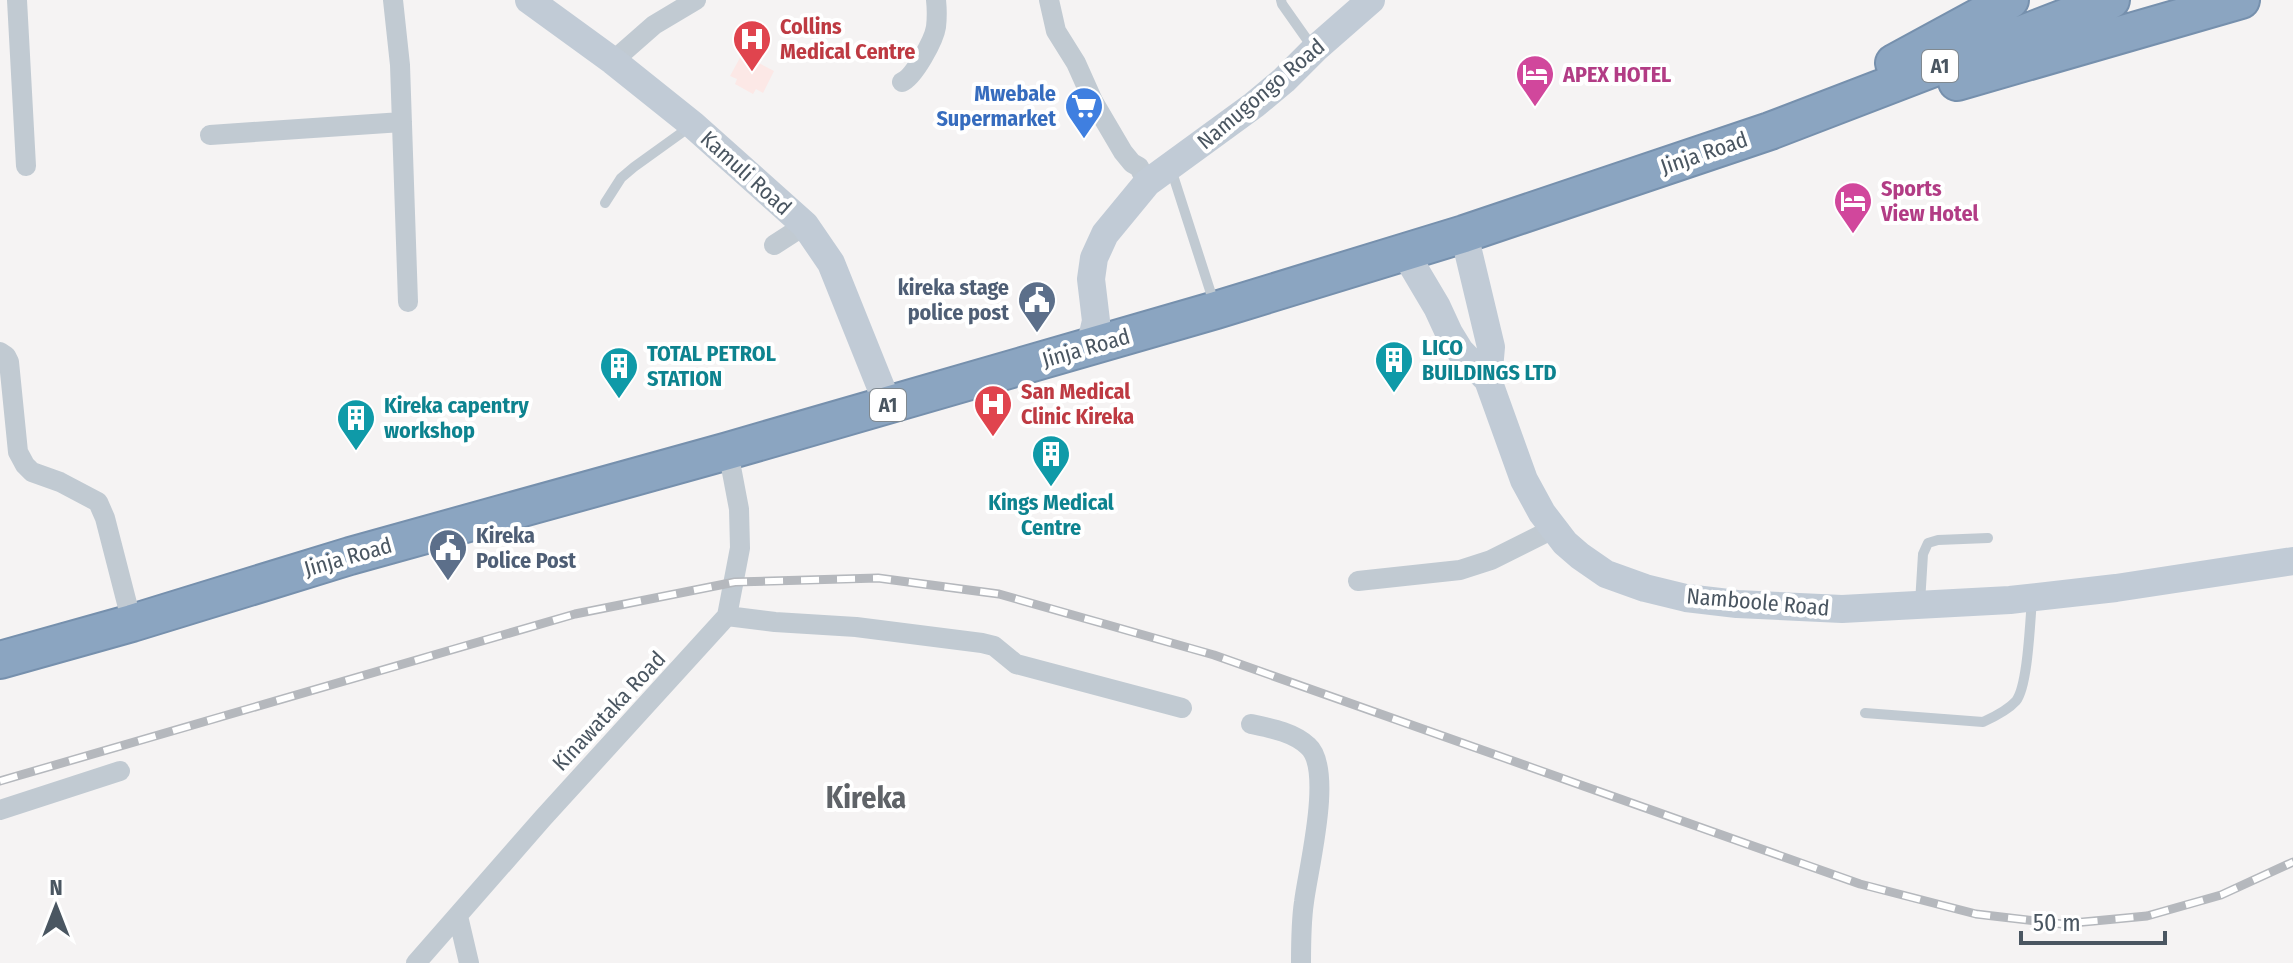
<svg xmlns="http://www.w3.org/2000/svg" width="2293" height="963" viewBox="0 0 2293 963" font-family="'Fira Sans Condensed',sans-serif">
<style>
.medical{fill:#fce8e6}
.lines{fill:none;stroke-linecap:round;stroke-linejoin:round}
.highway-casing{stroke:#7690ad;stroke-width:40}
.lane{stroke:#c1cad2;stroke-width:10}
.street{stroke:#c1cad2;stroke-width:20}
.secondary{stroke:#c1cbd6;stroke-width:28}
.highway{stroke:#8ba5c1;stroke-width:36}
.rail-casing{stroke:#b5b8bd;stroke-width:9}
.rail{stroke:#fff;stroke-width:6;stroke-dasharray:18;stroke-linecap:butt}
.labels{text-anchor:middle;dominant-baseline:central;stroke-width:8;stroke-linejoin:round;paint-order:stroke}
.shield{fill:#fff;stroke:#808990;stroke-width:2}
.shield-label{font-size:20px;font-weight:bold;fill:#4a5661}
.health-label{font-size:22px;font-weight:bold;fill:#be3a42;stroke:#fff;text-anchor:start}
.hotel-label{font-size:22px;font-weight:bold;fill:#b23c85;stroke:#fff;text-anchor:start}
.shop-label{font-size:22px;font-weight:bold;fill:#366cbe;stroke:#fff;text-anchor:end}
.street-label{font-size:22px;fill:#4a5661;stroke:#fff}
.service-label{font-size:22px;font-weight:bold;fill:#4e5e75;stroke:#fff;text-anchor:end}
.culture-label{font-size:22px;font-weight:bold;fill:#0d838f;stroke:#fff;text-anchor:start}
.district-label{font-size:30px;font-weight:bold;fill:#5f6368;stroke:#fff}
</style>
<rect width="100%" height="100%" fill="#f5f3f3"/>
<path class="medical" d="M742,54L774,71L763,93L756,89L753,94L735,84L737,79L730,76Z"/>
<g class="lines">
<defs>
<path id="highway" d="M1894,63L2010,0
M1957,82L2241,0
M0,660L132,623L350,556L728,451L1216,310L1464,234L1770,131L2111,0"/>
</defs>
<use href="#highway" class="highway-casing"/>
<path class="lane" d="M1281,0L1282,4L1313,48
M1171,169L1215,306
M605,203L621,178L634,167L691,126
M1920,603L1923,554L1928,543L1938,540L1988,538
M1865,713L1983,722C1994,717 2008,710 2016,701C2028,686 2030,621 2032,600"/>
<path class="street" d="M17,0L26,166
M393,0L400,65L408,302
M1049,0L1056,31L1076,63L1093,101L1123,152L1132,163L1139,167L1147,183
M613,61L654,25L696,0
M902,82C914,77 934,40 936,27C937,18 937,9 936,0
M210,135L402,122
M774,245L805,225
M0,352L6,356L9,362L18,452L25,465L32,472L60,482L98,502L105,518L132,623
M1358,581L1460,570L1491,560L1553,529
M727,616L775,622L856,627L982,643L994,646L1016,664L1182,708
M1251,724C1270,728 1293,732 1308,746C1334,769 1308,869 1304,902C1301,922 1301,942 1301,963
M0,810L120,771
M458,916L469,963
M416,963L543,818L727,616L740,548L739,509L728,451"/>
<path class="secondary" d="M529,0L613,61L693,125L805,225L831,263L888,405
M1464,234L1491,347L1488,380L1524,480L1542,513L1565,543L1580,556L1606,574L1645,588L1686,598L1737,604L1842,609L2010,600L2116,588L2293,561
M1405,253L1437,307L1449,333L1460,351L1488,380
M1090,347L1096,321L1091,279L1094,258L1105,234L1147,183L1254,105L1284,80L1315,49L1371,0"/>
<use href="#highway" class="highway"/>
<defs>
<path id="rail" d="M0,781L575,614L735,582L878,578L999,594L1214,655L1860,884L1976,914L2062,924L2147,916L2221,895L2293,862"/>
</defs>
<use href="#rail" class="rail-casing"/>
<use href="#rail" class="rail"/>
</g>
<defs>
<symbol id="hospital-pin" viewBox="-11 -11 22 30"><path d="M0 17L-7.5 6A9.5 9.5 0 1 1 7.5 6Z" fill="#e0444e" stroke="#fff"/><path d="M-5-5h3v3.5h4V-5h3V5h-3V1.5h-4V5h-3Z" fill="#fff"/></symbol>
<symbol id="hotel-pin" viewBox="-11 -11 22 30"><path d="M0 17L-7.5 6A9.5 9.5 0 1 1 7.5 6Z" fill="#d1479c" stroke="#fff"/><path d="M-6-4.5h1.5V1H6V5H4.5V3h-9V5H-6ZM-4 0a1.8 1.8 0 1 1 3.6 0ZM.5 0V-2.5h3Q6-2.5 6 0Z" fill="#fff"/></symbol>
<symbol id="supermarket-pin" viewBox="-11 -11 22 30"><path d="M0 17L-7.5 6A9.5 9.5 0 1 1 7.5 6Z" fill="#3f7fe0" stroke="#fff"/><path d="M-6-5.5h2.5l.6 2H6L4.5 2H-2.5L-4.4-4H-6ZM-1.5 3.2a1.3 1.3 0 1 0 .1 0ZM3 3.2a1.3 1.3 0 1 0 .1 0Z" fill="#fff"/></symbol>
<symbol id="civic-pin" viewBox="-11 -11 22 30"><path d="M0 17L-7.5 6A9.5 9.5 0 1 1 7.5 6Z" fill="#5c6f8a" stroke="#fff"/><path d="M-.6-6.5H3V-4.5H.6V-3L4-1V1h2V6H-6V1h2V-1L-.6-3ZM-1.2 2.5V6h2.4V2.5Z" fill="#fff"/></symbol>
<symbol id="building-pin" viewBox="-11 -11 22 30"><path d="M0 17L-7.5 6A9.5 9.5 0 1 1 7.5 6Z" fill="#0f9aa8" stroke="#fff"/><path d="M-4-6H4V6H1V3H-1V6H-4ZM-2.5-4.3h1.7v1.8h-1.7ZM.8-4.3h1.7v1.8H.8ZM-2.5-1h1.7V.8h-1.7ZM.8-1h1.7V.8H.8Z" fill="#fff"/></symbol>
</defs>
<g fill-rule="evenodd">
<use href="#hospital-pin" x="730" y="17" width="44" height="60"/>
<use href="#hotel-pin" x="1513" y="52" width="44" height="60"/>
<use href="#supermarket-pin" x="1062" y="84" width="44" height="60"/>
<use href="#hotel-pin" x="1831" y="179" width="44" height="60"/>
<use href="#civic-pin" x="1015" y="278" width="44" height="60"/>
<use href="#building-pin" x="1372" y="338" width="44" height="60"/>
<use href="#building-pin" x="597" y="344" width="44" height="60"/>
<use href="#hospital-pin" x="971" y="382" width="44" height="60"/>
<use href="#building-pin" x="334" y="396" width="44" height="60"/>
<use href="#building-pin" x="1029" y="432" width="44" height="60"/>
<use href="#civic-pin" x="426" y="526" width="44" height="60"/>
</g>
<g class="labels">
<g class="shield">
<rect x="1922" y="50" width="36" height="32" rx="6"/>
<rect x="870" y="389" width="36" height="32" rx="6"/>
</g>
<g class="shield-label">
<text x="1940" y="66">A1</text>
<text x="888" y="405">A1</text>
</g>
<g class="health-label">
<text x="780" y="26">Collins<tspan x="780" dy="25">Medical Centre</tspan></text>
<text x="1021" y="391">San Medical<tspan x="1021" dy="25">Clinic Kireka</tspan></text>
</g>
<g class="hotel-label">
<text x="1563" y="74">APEX HOTEL</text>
<text x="1881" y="188">Sports<tspan x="1881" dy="25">View Hotel</tspan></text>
</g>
<g class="shop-label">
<text x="1056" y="93">Mwebale<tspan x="1056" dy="25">Supermarket</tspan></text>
</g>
<g class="street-label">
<text transform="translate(1261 94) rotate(-40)">Namugongo Road</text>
<text transform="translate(1704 153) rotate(-19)">Jinja Road</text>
<text transform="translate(746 173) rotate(42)">Kamuli Road</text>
<text transform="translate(1086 348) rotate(-16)">Jinja Road</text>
<text transform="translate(348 557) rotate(-16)">Jinja Road</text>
<text transform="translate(1758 602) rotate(5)">Namboole Road</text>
<text transform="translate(609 711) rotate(-47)">Kinawataka Road</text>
</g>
<g class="service-label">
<text x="1009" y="287">kireka stage<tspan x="1009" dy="25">police post</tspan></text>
<text x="476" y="535" text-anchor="start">Kireka<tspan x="476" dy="25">Police Post</tspan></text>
</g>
<g class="culture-label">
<text x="1422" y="347">LICO<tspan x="1422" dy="25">BUILDINGS LTD</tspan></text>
<text x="647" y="353">TOTAL PETROL<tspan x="647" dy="25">STATION</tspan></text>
<text x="384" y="405">Kireka capentry<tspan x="384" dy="25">workshop</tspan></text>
<text x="1051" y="502" text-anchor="middle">Kings Medical<tspan x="1051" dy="25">Centre</tspan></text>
</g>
<g class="district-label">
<text x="866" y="798">Kireka</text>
</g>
</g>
<g transform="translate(56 907)" stroke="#ffffff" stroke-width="6" paint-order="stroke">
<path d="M0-6L14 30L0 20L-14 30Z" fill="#4a5661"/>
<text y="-12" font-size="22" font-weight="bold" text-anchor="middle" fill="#4a5661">N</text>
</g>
<path d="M2021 931v12h144v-12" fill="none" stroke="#4a5661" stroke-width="4"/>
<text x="2033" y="931" font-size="24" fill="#4a5661" stroke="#ffffff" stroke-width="6" paint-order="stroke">50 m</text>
</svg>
